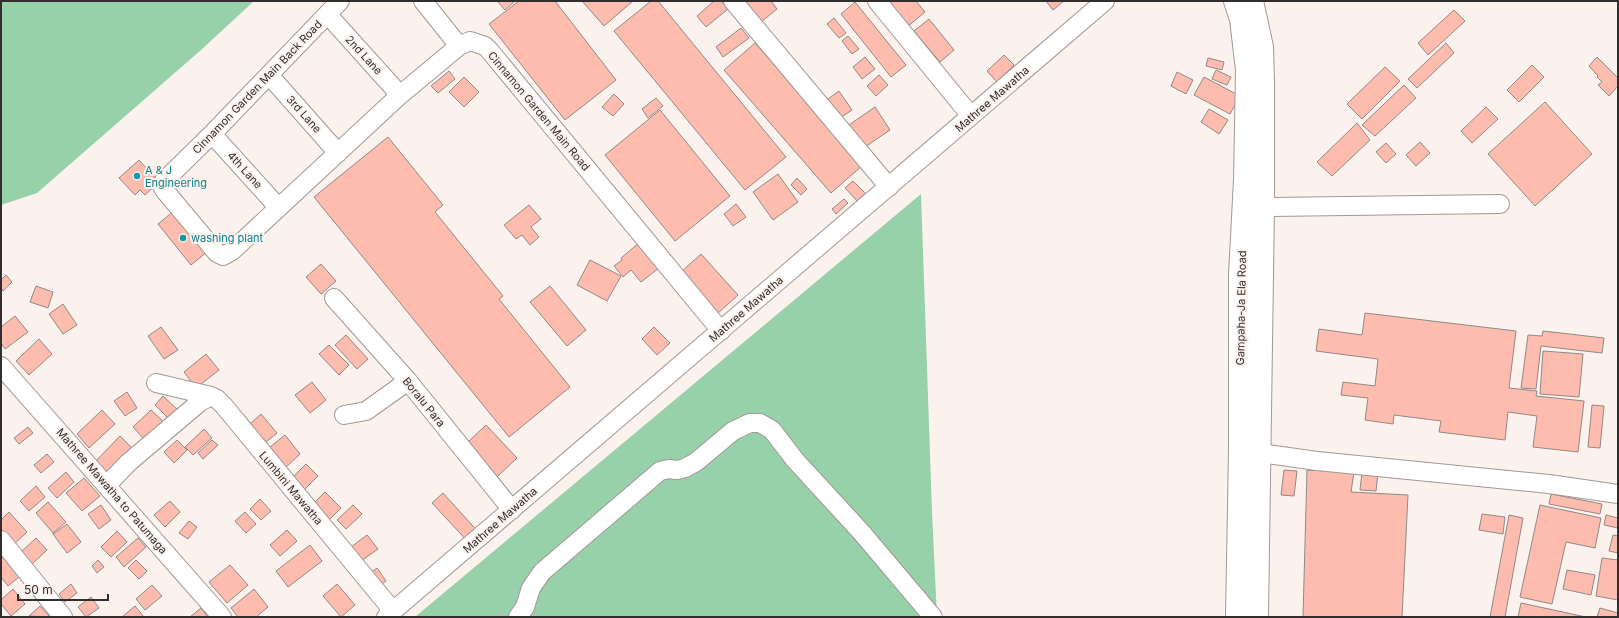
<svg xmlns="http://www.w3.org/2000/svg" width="1619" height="618" viewBox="0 0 1619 618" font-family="Inter,sans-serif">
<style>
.green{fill:#97d1aa}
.building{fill:#febcaf;stroke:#928987}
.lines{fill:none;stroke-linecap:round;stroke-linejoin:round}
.minor-casing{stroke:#a19995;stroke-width:20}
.highway-casing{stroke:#a19995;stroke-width:24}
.minor{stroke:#fff;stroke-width:18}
.highway{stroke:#fff;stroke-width:22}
.culture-dot{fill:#0f9aa8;stroke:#fbf1ed;stroke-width:1.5}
.labels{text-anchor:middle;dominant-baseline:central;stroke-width:4;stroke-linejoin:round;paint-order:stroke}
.street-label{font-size:11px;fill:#322e2d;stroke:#fbf1ed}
.culture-label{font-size:11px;fill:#0d838f;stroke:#fbf1ed;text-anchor:start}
</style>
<rect width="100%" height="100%" fill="#fbf1ed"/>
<path class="green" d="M1,1H254L201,50L37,193L1,205Z
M921,194L932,512L937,617H415Z"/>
<path class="building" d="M497,1H515L505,10Z
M519,1H555L616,80L565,120L489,24Z
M582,1H633L604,26Z
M651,1H658L786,157L745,190L614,31Z
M714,1H721L728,9L706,27L697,16Z
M743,1H771L777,9L761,22Z
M886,1H916L925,12L907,27Z
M1046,1H1064L1053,10Z
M855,2L906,65L891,77L841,14Z
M1454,10L1465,21L1428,55L1418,43Z
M834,18L846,33L839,38L827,24Z
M929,19L954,50L940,62L914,31Z
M741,28L749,38L723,57L716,47Z
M848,36L859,49L852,54L842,41Z
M755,43L863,165L831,193L724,70Z
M1446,43L1454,53L1417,88L1408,79Z
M1004,55L1014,65L997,82L987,71Z
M865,57L875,69L862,79L853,67Z
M1597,57L1618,78V86L1609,96L1598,85L1602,82L1597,77L1598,76L1589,66Z
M1208,58L1224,62L1222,70L1206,66Z
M1532,65L1544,77L1519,102L1507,90Z
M1385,67L1400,81L1362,119L1347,104Z
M1216,70L1231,77L1227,85L1212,79Z
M449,71L455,79L438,93L431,86Z
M1177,72L1193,80L1186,94L1171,86Z
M879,75L888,85L876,96L867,86Z
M464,77L479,92L464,107L449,92Z
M1204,77L1240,96L1230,114L1194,95Z
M1404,85L1416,98L1375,136L1362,125Z
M839,91L852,110L840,118L828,99Z
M614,94L624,104L613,116L602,107Z
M656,98L663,106L648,118L642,109Z
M1545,102L1592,154L1535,206L1488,154Z
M875,107L890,130L865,147L849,125Z
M1486,107L1498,119L1472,143L1461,131Z
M1209,109L1228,120L1219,134L1201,122Z
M660,110L730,196L675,241L605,155Z
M1357,123L1370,140L1332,176L1317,162Z
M388,137L443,205L435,212L503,296L499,299L570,387L509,437L314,197Z
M1420,142L1430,153L1416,166L1406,155Z
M1386,143L1396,154L1386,163L1376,152Z
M139,160L159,182L145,195L140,190L135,195L119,178Z
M778,174L798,202L773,220L753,192Z
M797,178L807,189L801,195L791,185Z
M853,181L868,196L860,204L845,188Z
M844,199L848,203L836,214L832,209Z
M736,204L746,217L733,226L724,214Z
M529,205L541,219L531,227L539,237L530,245L522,235L516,239L504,225Z
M175,210L208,251L191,265L158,224Z
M639,243L659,268L641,282L631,270L623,277L614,266L622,260L621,258Z
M701,254L738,295L718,313L681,272Z
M590,260L621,276L607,301L577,285Z
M321,264L336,281L321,294L306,277Z
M6,275L12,282L3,291L1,288V280Z
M36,286L53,292L48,308L30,302Z
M550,286L586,330L567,346L530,302Z
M63,304L77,325L63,334L49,314Z
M1365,313L1516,331L1509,388L1537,391L1536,396L1584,401L1578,452L1533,447L1537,416L1508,412L1505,440L1439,432L1441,421L1394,415L1393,424L1365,420L1368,398L1341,395L1343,382L1375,386L1378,359L1316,351L1319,329L1362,335Z
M15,316L28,332L5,349L1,343V327Z
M161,327L178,350L164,359L148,336Z
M654,327L670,343L657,355L642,339Z
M1543,331L1604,338L1602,353L1541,346L1536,389L1521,388L1528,335L1542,336Z
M346,335L368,359L357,369L335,345Z
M39,339L52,354L29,375L16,361Z
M329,345L349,365L339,375L319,354Z
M1543,351L1583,354L1579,397L1540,394Z
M206,354L219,370L196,388L184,372Z
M312,382L326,400L310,413L295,395Z
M127,392L137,408L125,416L114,401Z
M163,396L180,412L171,421L155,405Z
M1592,405L1604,406L1600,448L1588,447Z
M102,410L115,424L89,448L77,434Z
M151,410L164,422L145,440L133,427Z
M261,414L277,433L266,442L250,424Z
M486,425L517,458L497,477L466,444Z
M28,427L33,433L19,444L14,438Z
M204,429L212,438L193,455L185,447Z
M285,435L300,454L286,467L270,447Z
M120,436L134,450L108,477L94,463Z
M177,440L187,450L174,463L164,452Z
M212,440L218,445L203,459L198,453Z
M47,454L54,462L41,473L34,465Z
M306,464L318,476L304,490L292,478Z
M1284,470L1297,471L1294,496L1281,495Z
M1307,470L1354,472L1351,492L1408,495L1402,617H1303Z
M66,472L74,482L57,498L48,488Z
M1362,472L1378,473L1376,491L1360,490Z
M84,478L100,496L82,511L66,493Z
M36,486L45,497L29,511L20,501Z
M325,492L341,508L329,520L313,504Z
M443,493L481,535L471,545L432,503Z
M1551,494L1602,504L1600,514L1549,504Z
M260,499L271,511L261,520L250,509Z
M170,501L180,512L165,527L154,515Z
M48,502L66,522L53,533L36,513Z
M101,505L111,520L99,529L88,514Z
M353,505L362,514L346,529L337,520Z
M1540,505L1601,518L1595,548L1566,542L1552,604L1520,597Z
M9,512L27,532L13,545L1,531V520Z
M245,512L256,524L246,533L235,521Z
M1482,514L1505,517L1503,534L1479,530Z
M1509,515L1523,518L1505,617H1490Z
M1606,515L1618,518V528L1604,525Z
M189,521L197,527L188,539L179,533Z
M67,524L81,542L67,553L53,534Z
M287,530L297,541L280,556L270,545Z
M117,531L127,542L111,557L101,547Z
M367,535L378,549L361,561L351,547Z
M1613,535L1618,536V553L1609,551Z
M36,538L47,550L31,565L20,553Z
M138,538L146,547L124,567L116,557Z
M310,545L322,561L288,587L276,571Z
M3,557L19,577L8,586L1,577V558Z
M1602,558L1618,560V600L1596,596Z
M98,560L104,567L97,573L92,566Z
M136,560L147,571L139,579L128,568Z
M230,565L248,585L227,603L209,582Z
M377,568L386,581L378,587L369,574Z
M1567,570L1595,575L1591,595L1563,589Z
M71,584L77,593L65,602L59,594Z
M337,584L355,605L341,617L323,596Z
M152,585L162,596L145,610L136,599Z
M13,589L25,604L11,616L1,604V600Z
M254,589L268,607L256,617H238L231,608Z
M91,597L99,608L86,617L78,607Z
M1521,603L1586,617H1518Z
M40,606L50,617L29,616Z
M135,606L144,617H122Z
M201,608L208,617H190Z
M1600,608L1618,613V617H1597Z"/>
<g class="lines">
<defs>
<path id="minor" d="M340,1L212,134L164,181L162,186L165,191L217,253L223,256L232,251L400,95L459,46L470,41L485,46L489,50L721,331
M423,1L459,46
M733,1L889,187
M877,1L971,116
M328,15L400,95
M269,75L338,153
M212,134L278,207
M1263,207L1500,204
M334,298L408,381L512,510
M1,366L222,617
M156,383L211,396
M344,415L366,411L408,381
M1247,451L1317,461L1549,484L1618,494
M107,485L128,463L200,402L211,396L217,399L224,406L393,611
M1,540L63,617
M386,617L1105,1
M518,617L525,607L531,588L542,572L660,471L669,469L677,470L685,468L696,462L733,431L750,423H760L772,430L795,460L862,533L933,617"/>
<path id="highway" d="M1235,1L1241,19L1247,70L1245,180L1240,275V449L1237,617
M1252,1L1262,47L1263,80V207L1257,617"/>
</defs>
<use href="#minor" class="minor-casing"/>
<use href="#highway" class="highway-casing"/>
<use href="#minor" class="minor"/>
<use href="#highway" class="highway"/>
</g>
<g class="culture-dot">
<circle cx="137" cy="176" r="4"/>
<circle cx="183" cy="238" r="4"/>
</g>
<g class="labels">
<g class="street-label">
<text transform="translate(364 55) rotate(48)">2nd Lane</text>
<text transform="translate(257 87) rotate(-46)">Cinnamon Garden Main Back Road</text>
<text transform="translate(992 99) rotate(-41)">Mathree Mawatha</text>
<text transform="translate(539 111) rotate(50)">Cinnamon Garden Main Road</text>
<text transform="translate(304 114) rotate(48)">3rd Lane</text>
<text transform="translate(245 170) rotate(48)">4th Lane</text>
<text transform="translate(1241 308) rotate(-89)">Gampaha-Ja Ela Road</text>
<text transform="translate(746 309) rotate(-41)">Mathree Mawatha</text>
<text transform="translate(424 402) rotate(51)">Boralu Para</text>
<text transform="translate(291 488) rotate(50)">Lumbini Mawatha</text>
<text transform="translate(112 491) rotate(49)">Mathree Mawatha to Patumaga</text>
<text transform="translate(500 520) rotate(-41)">Mathree Mawatha</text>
</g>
<g class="culture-label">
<text x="145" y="170">A &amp; J<tspan x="145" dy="13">Engineering</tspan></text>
<text x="191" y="238">washing plant</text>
</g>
</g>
<rect width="1619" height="618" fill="none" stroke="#322e2d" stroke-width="4"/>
<path d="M18 594v6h90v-6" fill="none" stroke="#322e2d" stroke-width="2"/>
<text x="24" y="594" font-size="12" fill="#322e2d" stroke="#fbf1ed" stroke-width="3" paint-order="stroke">50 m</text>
</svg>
